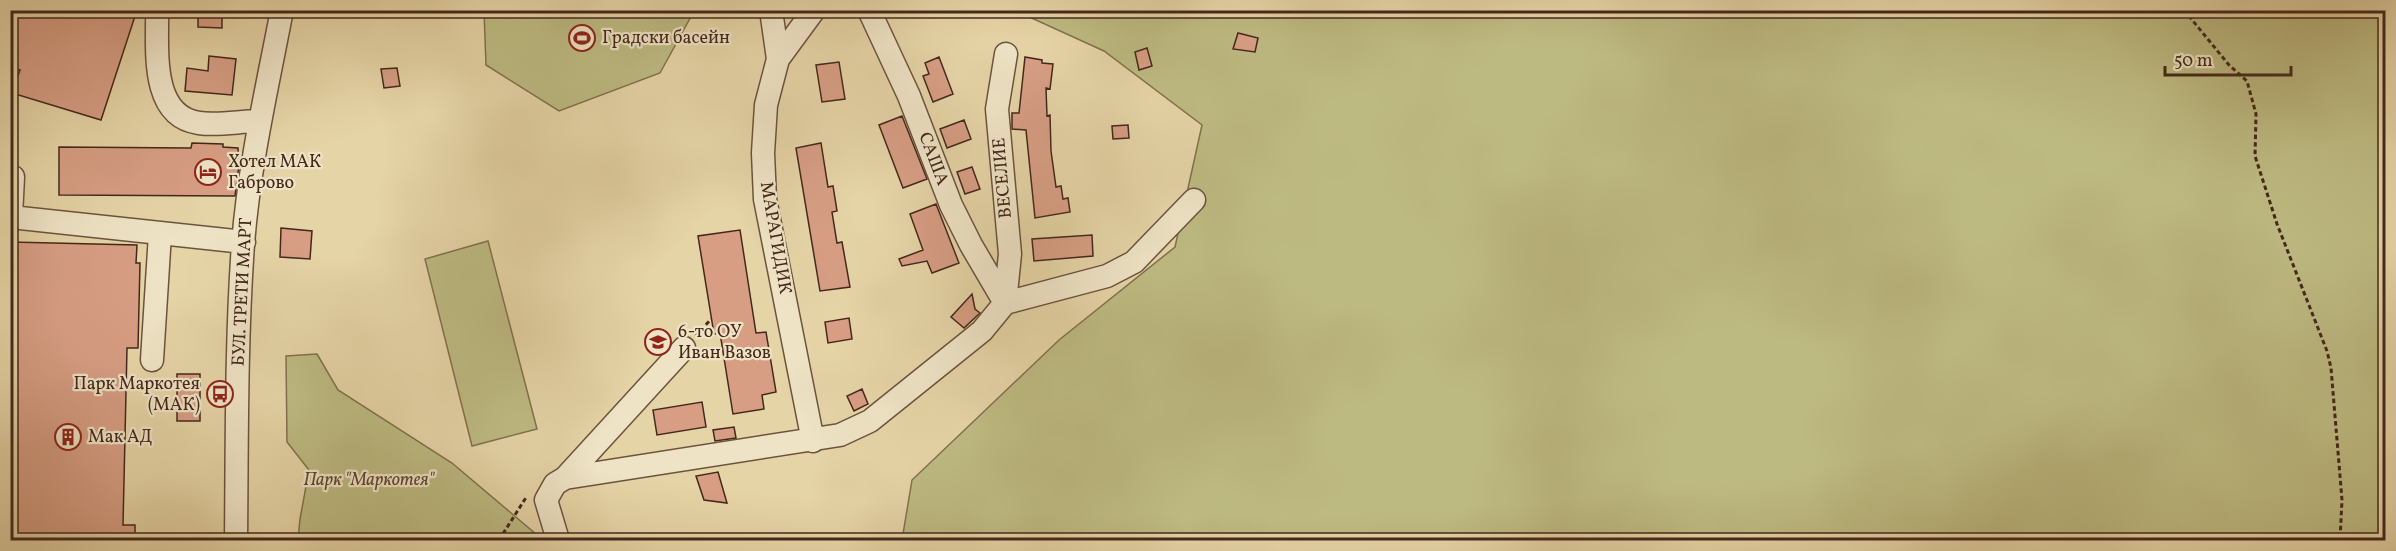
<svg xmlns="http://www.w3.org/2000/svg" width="2396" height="551" viewBox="0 0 2396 551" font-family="Vollkorn,serif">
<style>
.green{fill:#bdba81;stroke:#80714e;stroke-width:1.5}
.building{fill:#d79e84;stroke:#44281c;stroke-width:1.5}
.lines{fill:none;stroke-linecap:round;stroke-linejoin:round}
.minor-casing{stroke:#6c533e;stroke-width:25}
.path{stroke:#44281c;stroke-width:3;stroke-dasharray:4.5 3;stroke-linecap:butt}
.minor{stroke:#eee3c5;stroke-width:22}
.labels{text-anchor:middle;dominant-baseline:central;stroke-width:4.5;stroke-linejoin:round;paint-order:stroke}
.poi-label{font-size:18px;fill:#44281c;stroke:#eee3c5;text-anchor:start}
.street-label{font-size:18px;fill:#44281c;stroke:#eee3c5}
.park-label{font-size:18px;font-style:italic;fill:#5c4530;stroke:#eee3c5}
</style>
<rect width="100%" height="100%" fill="#e5d4a6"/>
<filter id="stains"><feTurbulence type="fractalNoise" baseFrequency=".00333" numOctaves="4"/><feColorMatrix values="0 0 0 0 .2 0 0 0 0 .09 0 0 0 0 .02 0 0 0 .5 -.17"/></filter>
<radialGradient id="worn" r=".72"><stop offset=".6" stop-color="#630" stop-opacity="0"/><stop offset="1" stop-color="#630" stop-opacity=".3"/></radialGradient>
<path class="green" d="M484,11V10L694,11L660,73L559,111L486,65Z
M1016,11H2385V540H902L912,480L1059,340L1175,247L1202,125L1104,51Z
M488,241L537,429L472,446L425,259Z
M317,354L338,390L452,463L543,540H298L300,519L309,470L287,442L286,356Z"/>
<path class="building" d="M18,10H137L101,120L12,93L20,70L10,67V34Z
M198,10H222V28L198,27Z
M1238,33L1258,38L1255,52L1233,49Z
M1147,48L1152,66L1139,70L1135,52Z
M209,56L236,59L232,95L185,91L187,68L208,71Z
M939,57L953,94L933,102L923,76L929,74L925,63Z
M1025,57L1042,60V63L1053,64L1050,89L1046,88L1047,116L1050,115L1051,151L1056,187L1061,186L1063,199L1068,198L1070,212L1035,218L1026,130L1012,129V113H1019Z
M839,62L845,99L822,102L816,65Z
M397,68L400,86L384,88L381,69Z
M902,116L927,179L903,188L879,125Z
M964,120L971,139L947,148L940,129Z
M1128,125L1129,138L1113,139L1112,126Z
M192,143L223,144V147L238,148L239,165L235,196L59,195V147L191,148Z
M821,143L828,187L833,186L837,211L832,212L837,243L842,242L850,287L820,291L796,148Z
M972,167L980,189L965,194L957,172Z
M936,204L959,263L932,273L927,261L902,266L899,259L923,250L910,214Z
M281,228L312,231L310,259L280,257Z
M740,230L756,333L766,332L776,392L762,395L764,409L733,414L720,333L714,334L698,236Z
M1092,235L1093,256L1034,261L1032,239Z
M10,242L137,245L136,263H140L138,348H127L123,525H135V540H10Z
M972,294L975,309L980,313L964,328L951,317Z
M849,318L852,339L828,343L825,322Z
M177,374H200V421H177Z
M862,389L868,404L854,411L847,396Z
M702,402L706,427L657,435L653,410Z
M734,427L736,438L715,441L713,430Z
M718,472L727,503L704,500L696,476Z"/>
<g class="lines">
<defs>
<path id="minor" d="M157,10C158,47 149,116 199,123C218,126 241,121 260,121
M771,10L778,59
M869,10L909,96L951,205L971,245L1005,303
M13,177L11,217L244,242
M1005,303L1010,254L997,109L1006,54
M152,360L160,234
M813,441L765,199L763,153L766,105L778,59L814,10
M565,478L684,348
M236,540C237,442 236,343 243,244C249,166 267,88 282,10
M558,540L546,500L555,484L565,478L840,435L870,421L982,331L1005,303L1107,276L1134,262L1194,200"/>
</defs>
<use href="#minor" class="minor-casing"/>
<path class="path" d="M2184,10L2229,65L2247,81L2256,114L2255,156L2277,224L2327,351L2331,368L2342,500L2340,540
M696,336L711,319
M499,540L527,496"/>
<use href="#minor" class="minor"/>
</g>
<defs>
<symbol id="stadium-ring" viewBox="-11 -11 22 22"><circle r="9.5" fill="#eee3c5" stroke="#8f2418" stroke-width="1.5"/><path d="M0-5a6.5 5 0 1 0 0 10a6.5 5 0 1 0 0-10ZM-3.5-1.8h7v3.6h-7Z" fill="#8f2418"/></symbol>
<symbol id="hotel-ring" viewBox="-11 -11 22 22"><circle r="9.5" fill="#eee3c5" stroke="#8f2418" stroke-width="1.5"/><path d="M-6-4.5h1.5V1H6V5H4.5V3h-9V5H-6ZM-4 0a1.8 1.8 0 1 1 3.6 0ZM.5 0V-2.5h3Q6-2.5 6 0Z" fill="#8f2418"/></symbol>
<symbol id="school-ring" viewBox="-11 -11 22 22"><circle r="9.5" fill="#eee3c5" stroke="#8f2418" stroke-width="1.5"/><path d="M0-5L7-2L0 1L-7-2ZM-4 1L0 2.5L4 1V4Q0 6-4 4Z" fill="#8f2418"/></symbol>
<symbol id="bus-ring" viewBox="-11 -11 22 22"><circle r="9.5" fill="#eee3c5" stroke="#8f2418" stroke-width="1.5"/><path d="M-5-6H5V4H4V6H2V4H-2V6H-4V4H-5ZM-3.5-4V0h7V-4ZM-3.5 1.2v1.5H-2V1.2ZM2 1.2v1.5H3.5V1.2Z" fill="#8f2418"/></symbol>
<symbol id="building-ring" viewBox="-11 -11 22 22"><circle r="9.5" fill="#eee3c5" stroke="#8f2418" stroke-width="1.5"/><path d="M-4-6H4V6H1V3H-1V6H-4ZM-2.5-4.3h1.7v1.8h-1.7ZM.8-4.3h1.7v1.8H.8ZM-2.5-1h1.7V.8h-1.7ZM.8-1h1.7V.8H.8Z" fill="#8f2418"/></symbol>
</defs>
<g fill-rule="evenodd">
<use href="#stadium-ring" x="567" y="23" width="30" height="30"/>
<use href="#hotel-ring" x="193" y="157" width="30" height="30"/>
<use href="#school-ring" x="643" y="327" width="30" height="30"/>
<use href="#bus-ring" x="205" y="379" width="30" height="30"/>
<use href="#building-ring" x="53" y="422" width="30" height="30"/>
</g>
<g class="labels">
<g class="poi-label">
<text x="602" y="38">Градски басейн</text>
<text x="228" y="162">Хотел МАК<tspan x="228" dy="21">Габрово</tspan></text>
<text x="678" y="332">6-то ОУ<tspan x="678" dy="21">Иван Вазов</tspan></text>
<text x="200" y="384" text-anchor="end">Парк Маркотея<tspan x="200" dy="21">(МАК)</tspan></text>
<text x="88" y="437">Мак АД</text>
</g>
<g class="street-label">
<text transform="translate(933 159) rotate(69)">САША</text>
<text transform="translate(1003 178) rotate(-95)">ВЕСЕЛИЕ</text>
<text transform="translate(775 238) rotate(80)">МАРАГИДИК</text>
<text transform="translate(243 292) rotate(-87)">БУЛ. ТРЕТИ МАРТ</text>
</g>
<g class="park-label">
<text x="369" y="480">Парк "Маркотея"</text>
</g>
</g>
<rect width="2396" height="551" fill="none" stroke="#e5d4a6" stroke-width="36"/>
<rect x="12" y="12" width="2372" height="527" fill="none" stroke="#44281c" stroke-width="3"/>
<rect x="18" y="18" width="2360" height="515" fill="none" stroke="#44281c" stroke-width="1.5"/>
<path d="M2165 66v9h126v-9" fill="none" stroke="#44281c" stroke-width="3"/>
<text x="2174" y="66" font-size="18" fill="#44281c" stroke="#eee3c5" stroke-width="4.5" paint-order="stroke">50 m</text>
<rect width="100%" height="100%" filter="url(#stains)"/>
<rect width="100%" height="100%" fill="url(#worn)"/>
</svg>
